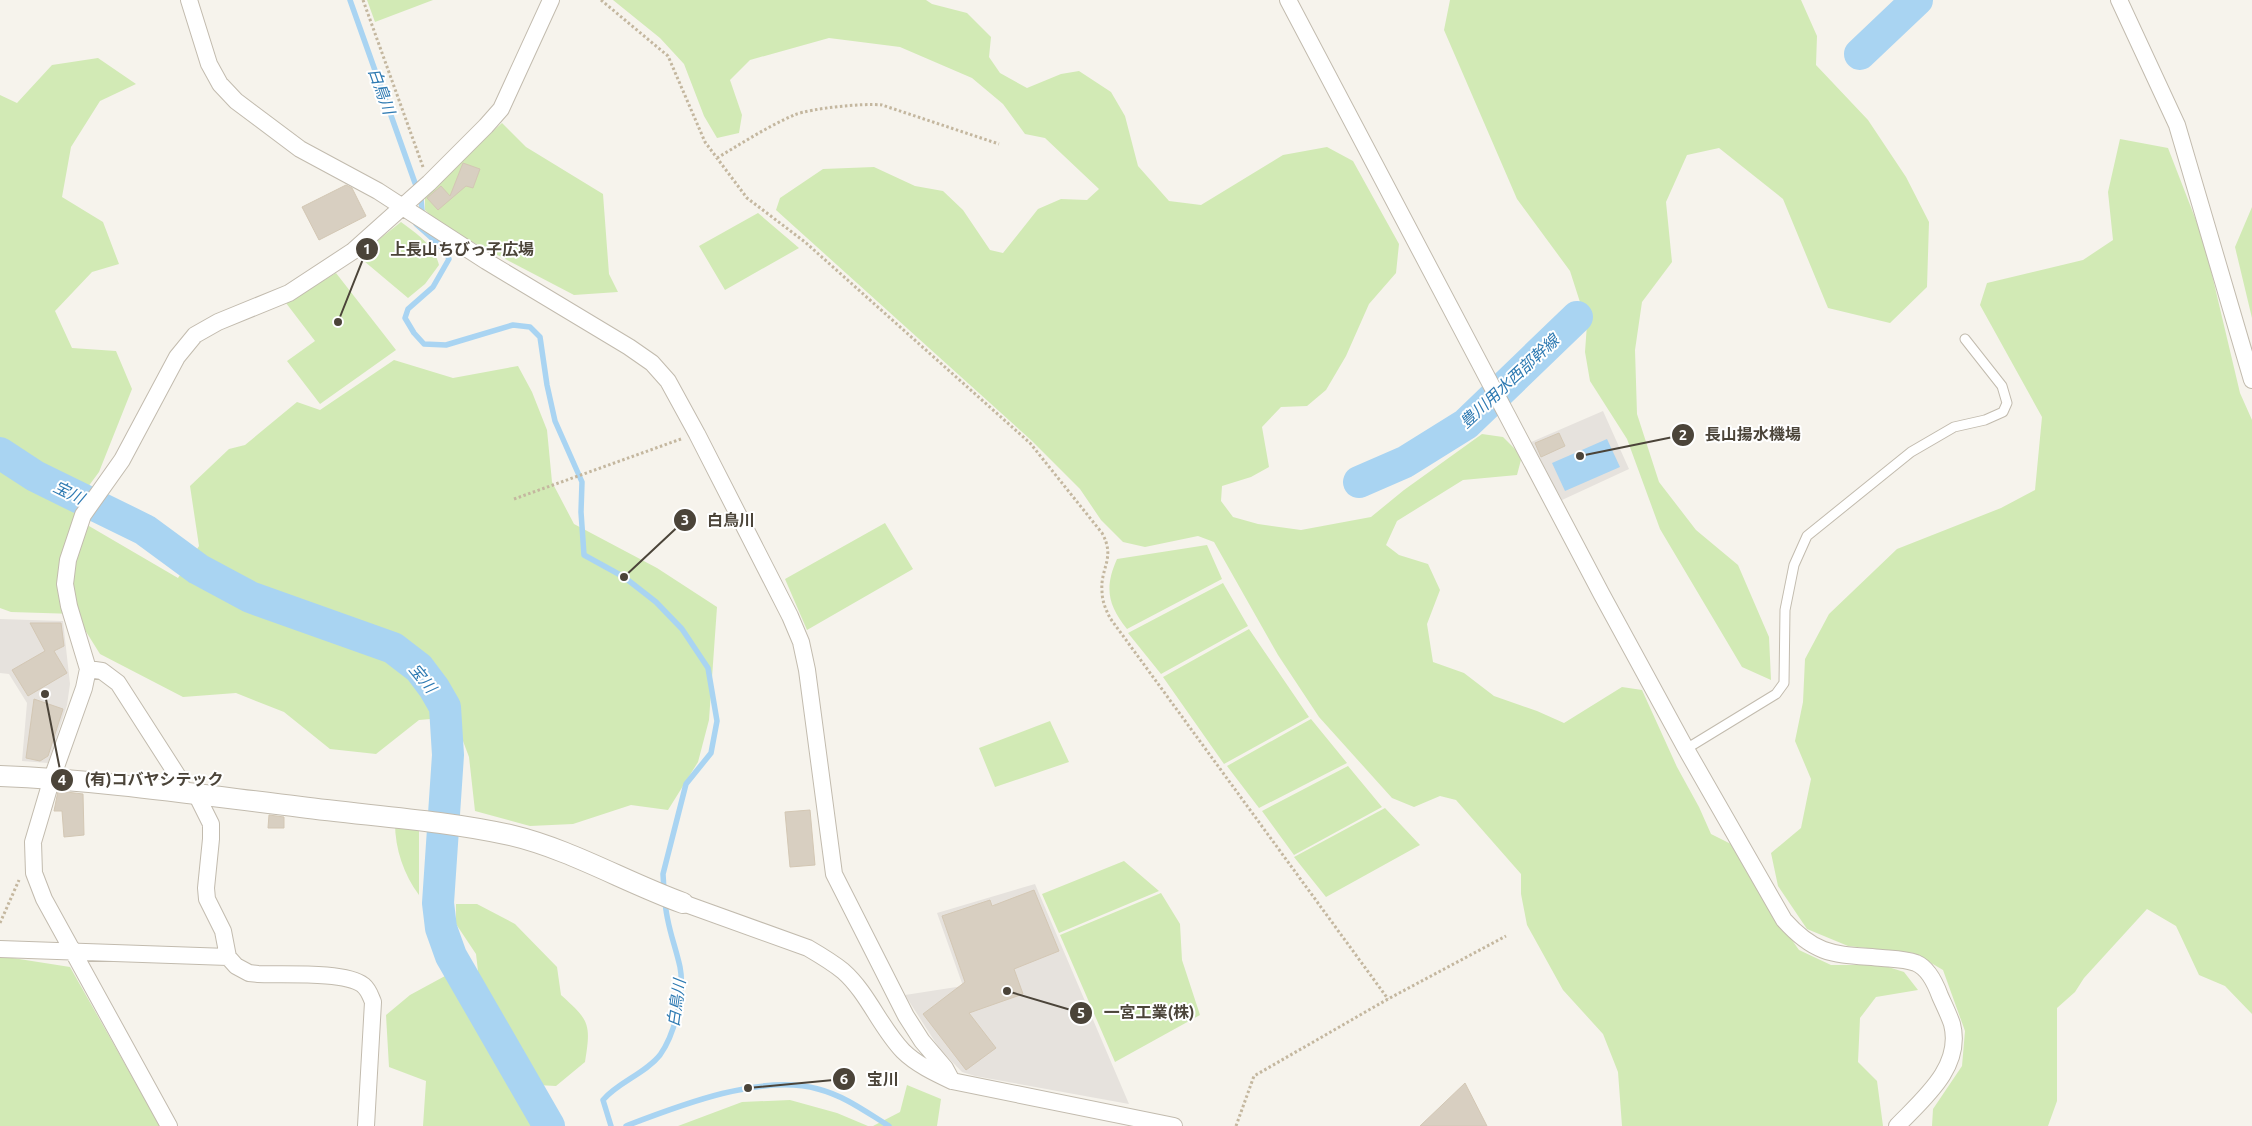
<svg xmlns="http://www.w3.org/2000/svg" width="2252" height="1126" viewBox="0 0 2252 1126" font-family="Ubuntu,'Noto Sans JP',sans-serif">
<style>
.industrial{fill:#e6e2dd}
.green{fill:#d2eab5}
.water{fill:#a9d4f2}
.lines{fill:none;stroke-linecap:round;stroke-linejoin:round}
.stream{stroke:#a9d4f2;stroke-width:5.5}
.river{stroke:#a9d4f2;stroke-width:32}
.building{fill:#d8cfc1;stroke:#d3c7b4}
.service-casing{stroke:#c2bbae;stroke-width:11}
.minor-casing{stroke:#c2bbae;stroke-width:18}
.tertiary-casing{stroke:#c2bbae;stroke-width:22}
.path{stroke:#c4b79f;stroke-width:3;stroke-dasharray:2.5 2.5;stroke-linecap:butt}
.service{stroke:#fff;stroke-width:9}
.minor{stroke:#fff;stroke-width:16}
.tertiary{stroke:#fff;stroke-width:20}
.labels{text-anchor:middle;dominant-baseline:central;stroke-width:4;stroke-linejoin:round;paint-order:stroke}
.water-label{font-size:16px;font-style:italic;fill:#2e7ab2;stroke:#fff}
.leader{fill:none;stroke:#4b4439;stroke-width:2}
.callout-dot{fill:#4b4439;stroke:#fff;stroke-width:2}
.mark-label{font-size:15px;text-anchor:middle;font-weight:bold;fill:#fff}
.callout-label{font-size:16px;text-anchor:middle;font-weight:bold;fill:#4b4439;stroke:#fff;stroke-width:4;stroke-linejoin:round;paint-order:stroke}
</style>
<rect width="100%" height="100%" fill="#f6f3ec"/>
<path class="industrial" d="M1603,411L1629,469L1562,500L1529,443Z
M0,619L63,621L70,684L67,705L48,763L22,761L27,703L9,674L0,673Z
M1035,884L1129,1104L975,1076L962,1072L939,1048L905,995L963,986L937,913Z"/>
<path class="green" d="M367,0H433L375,22Z
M613,0H926L932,4L967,13L991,37L989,57L1000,73L1027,88L1061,74L1079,71L1111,92L1125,116L1138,166L1169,201L1201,205L1283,155L1327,147L1353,161L1399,244L1396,273L1369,304L1346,356L1326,390L1307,406L1281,407L1262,427L1269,467L1251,477L1222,486L1221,501L1233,517L1258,524L1301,530L1371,517L1404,490L1482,434L1503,437L1522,456L1517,475L1463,480L1397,521L1386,545L1399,555L1428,564L1440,590L1427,624L1433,662L1464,673L1494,696L1537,711L1564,723L1622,687L1642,690L1677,767L1699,807L1711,834L1731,844L1765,902L1799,950L1831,965H1882L1904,972L1918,990L1876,997L1860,1018L1858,1062L1877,1081L1883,1126H1622L1618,1072L1603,1034L1563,990L1527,925L1521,894V874L1456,800L1440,796L1414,807L1392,798L1319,717L1278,655L1214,542L1198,536L1145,547L1123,542L1101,520L1080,489L1031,440L776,210L780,198L823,169L874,167L915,186L943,191L963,210L990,250L1003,253L1038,209L1061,199L1087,200L1099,189L1045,138L1025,134L1003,104L972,78L900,47L829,38L750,60L730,80L742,115L739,133L717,138L704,116L684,64L660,38Z
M1450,0H1801L1817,36L1816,65L1868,120L1906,177L1929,222L1927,287L1890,323L1828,308L1783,199L1719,148L1687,155L1666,202L1672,262L1642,302L1635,350L1637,414L1659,482L1696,530L1738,565L1769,637L1771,680L1742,667L1660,529L1627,439L1590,381L1585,352L1587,324L1570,271L1517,199L1444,30Z
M98,58L136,84L100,101L71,147L62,197L103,222L119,264L92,272L55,311L72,348L116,351L132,389L99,472L71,510L89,526L178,578L199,546L190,486L229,449L245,445L297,402L320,410L394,360L453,378L518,366L532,392L547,430L552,482L574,524L657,568L717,607L709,720L698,762L668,810L631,805L573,824L530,826L475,811L469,757L454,717L419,720L376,754L330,749L284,712L236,693L183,697L100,654L75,614L11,612L0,608V95L17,103L52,65Z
M502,123L526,147L603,194L609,274L618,292L574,295L442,226L425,210V193Z
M2120,139L2168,148L2204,241L2240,393L2252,420V1014L2225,986L2199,975L2176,926L2147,909L2084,978L2075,992L2057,1008V1101L2048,1126H1932L1933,1109L1962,1066L1965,1031L1943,970L1914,953L1848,946L1807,929L1778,886L1771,853L1801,828L1811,779L1795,741L1803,702L1805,659L1829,614L1897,549L2001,508L2035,490L2042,417L1980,305L1987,283L2083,260L2113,240L2108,192Z
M2252,207V318L2235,247Z
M758,213L799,248L725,290L699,246Z
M401,222C417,234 434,245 439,265L425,284L408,298L358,256Z
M336,273L396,350L320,404L287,361L315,341L286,303Z
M885,523L913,569L807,630L785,579Z
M1207,545L1222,579L1127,629C1108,605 1104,588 1117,559Z
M1223,583L1248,626L1161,674L1128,633Z
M1249,629L1309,717L1224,764L1163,677Z
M1311,719L1347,763L1259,808L1227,766Z
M1050,721L1069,762L995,787L979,748Z
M1348,766L1382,807L1294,855L1262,811Z
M1385,808L1420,845L1326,897L1294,857Z
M395,823L419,827V895C404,875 395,849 395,823Z
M1124,861L1159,891L1059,933L1042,894Z
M1161,893L1180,924L1182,960L1200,1015L1115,1062L1060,935Z
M456,904H477L515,924L557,967L561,995C590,1021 591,1024 585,1062L556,1086L537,1085L521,1104L535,1126H423L426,1081L389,1067L386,1015L410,995L445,976L478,971L476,954L456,924Z
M0,956L70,967L160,1126H0Z
M907,1085L941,1099L937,1126H873L900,1112Z
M790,1100L837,1113L868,1126H678L742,1102Z"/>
<path class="water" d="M1607,439L1620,467L1565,491L1552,463Z"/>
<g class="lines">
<path class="stream" d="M350,0L415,183
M421,198L422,211
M416,224L444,249L449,259L433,287L408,309L405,318L414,333L424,344L446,345L513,325L530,327L540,337L547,385L555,421L582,482L581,512L584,555L624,577L656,602L682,629L708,668L717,721L711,753L686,784L663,874L664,891
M611,1126L603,1100C618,1082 645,1074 660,1055C675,1034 685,992 680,967C675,944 666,924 665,900
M626,1126C678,1106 762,1073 818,1089C845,1096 866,1112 889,1126"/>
<path class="river" d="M1860,54L1917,0
M0,453L35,476L145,530L198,569L250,597L393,648L419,668L434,688L445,707L448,755L438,903L441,928L451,956L549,1126
M1359,482L1405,462L1466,424L1577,317"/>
</g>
<path class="building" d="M463,163L480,169L473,188L466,186L438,210L427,198L441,186L450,196Z
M346,185L352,188L366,216L319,240L302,207Z
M1559,433L1565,446L1541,457L1535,443Z
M30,623H61L64,646L54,651L67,673L28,696L12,670L45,651Z
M34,699L63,709L48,756L40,761L26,758Z
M58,791L83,794L84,835L64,837L62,811H54Z
M810,810L815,865L790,867L785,812Z
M269,815L284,817V828H268Z
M1034,890L1059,951L1014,969L1023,994L969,1013L996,1048L966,1070L923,1014L965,982L942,916L990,900L992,906Z
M1465,1083L1487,1126H1420Z"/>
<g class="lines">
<defs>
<path id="service" d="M1686,749L1776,694L1784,683L1785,610L1794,565L1807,536L1911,452L1954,427L1985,420L2003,412L2007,403L2002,386L1965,339"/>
<path id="minor" d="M189,0L209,64L220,84L236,101L300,149L378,191L486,261L629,347L652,363L668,381L697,434L790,616L801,642L807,670L834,874L906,1016L922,1041L945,1068L952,1081
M1288,0L1602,595L1686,749L1784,920C1817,957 1836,954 1882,958C1894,959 1905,959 1916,963C1928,968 1936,985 1940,996C1944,1005 1949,1015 1952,1024C1963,1067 1923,1099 1897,1126
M2119,0L2177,125L2252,380
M88,669L102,671L118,683L179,778L183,792
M196,794L211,824V839L206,888L207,899L223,931L228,957L236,966L249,973L258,974C283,975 345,971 363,985C369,990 370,995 373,1002L366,1126
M683,903L808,948C820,955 832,962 843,971C868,993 880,1027 903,1051C916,1064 935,1073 952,1081L1174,1126
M0,949L228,957
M169,1126L44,899L34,873L33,842L52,778L84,688L88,669L69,606L65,584L68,560L83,515L122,460L177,357L195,335L218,322L289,293L353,251L429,183L486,126L501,109L551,0"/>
<path id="tertiary" d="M0,776C101,780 201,795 301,807C370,816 442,820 510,835C570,849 625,882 683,903"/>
</defs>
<use href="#service" class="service-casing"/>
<use href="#minor" class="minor-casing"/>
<use href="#tertiary" class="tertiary-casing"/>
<path class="path" d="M363,0L423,167
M601,0L668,56L705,142L747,198L805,242L1030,443L1102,533C1116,558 1100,568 1102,591C1102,601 1106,610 1110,618L1388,999
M717,158C742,143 767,127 794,115C812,108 863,103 882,105L999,144
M514,499L681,439
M0,923L19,880
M1236,1126L1254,1076L1388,999L1506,936"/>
<use href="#service" class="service"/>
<use href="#minor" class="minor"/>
<use href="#tertiary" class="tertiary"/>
</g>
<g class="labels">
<g class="water-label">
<text transform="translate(382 91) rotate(70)">白鳥川</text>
<text transform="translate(1509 381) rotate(-43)">豊川用水西部幹線</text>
<text transform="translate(69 492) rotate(26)">宝川</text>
<text transform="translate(423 678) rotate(51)">宝川</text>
<text transform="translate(676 1003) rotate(-82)">白鳥川</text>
</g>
</g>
<path class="leader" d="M338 322L367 249M1580 456L1683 435M624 577L685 520M45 694L62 780M1007 991L1081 1013M748 1088L844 1079"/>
<g class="callout-dot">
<circle cx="338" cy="322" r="5"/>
<circle cx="1580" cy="456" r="5"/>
<circle cx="624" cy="577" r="5"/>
<circle cx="45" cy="694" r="5"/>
<circle cx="1007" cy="991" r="5"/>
<circle cx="748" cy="1088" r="5"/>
<circle cx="367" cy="249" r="12"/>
<circle cx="1683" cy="435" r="12"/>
<circle cx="685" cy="520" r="12"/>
<circle cx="62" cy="780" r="12"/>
<circle cx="1081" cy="1013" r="12"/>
<circle cx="844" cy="1079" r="12"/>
</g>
<g class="mark-label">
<text x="367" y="254">1</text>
<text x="1683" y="440">2</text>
<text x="685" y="525">3</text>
<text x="62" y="785">4</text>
<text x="1081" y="1018">5</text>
<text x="844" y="1084">6</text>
</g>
<g class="callout-label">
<text x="462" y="255">上長山ちびっ子広場</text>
<text x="1753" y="440">長山揚水機場</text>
<text x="731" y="526">白鳥川</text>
<text x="154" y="785">(有)コバヤシテック</text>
<text x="1149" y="1018">一宮工業(株)</text>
<text x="883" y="1085">宝川</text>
</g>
</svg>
